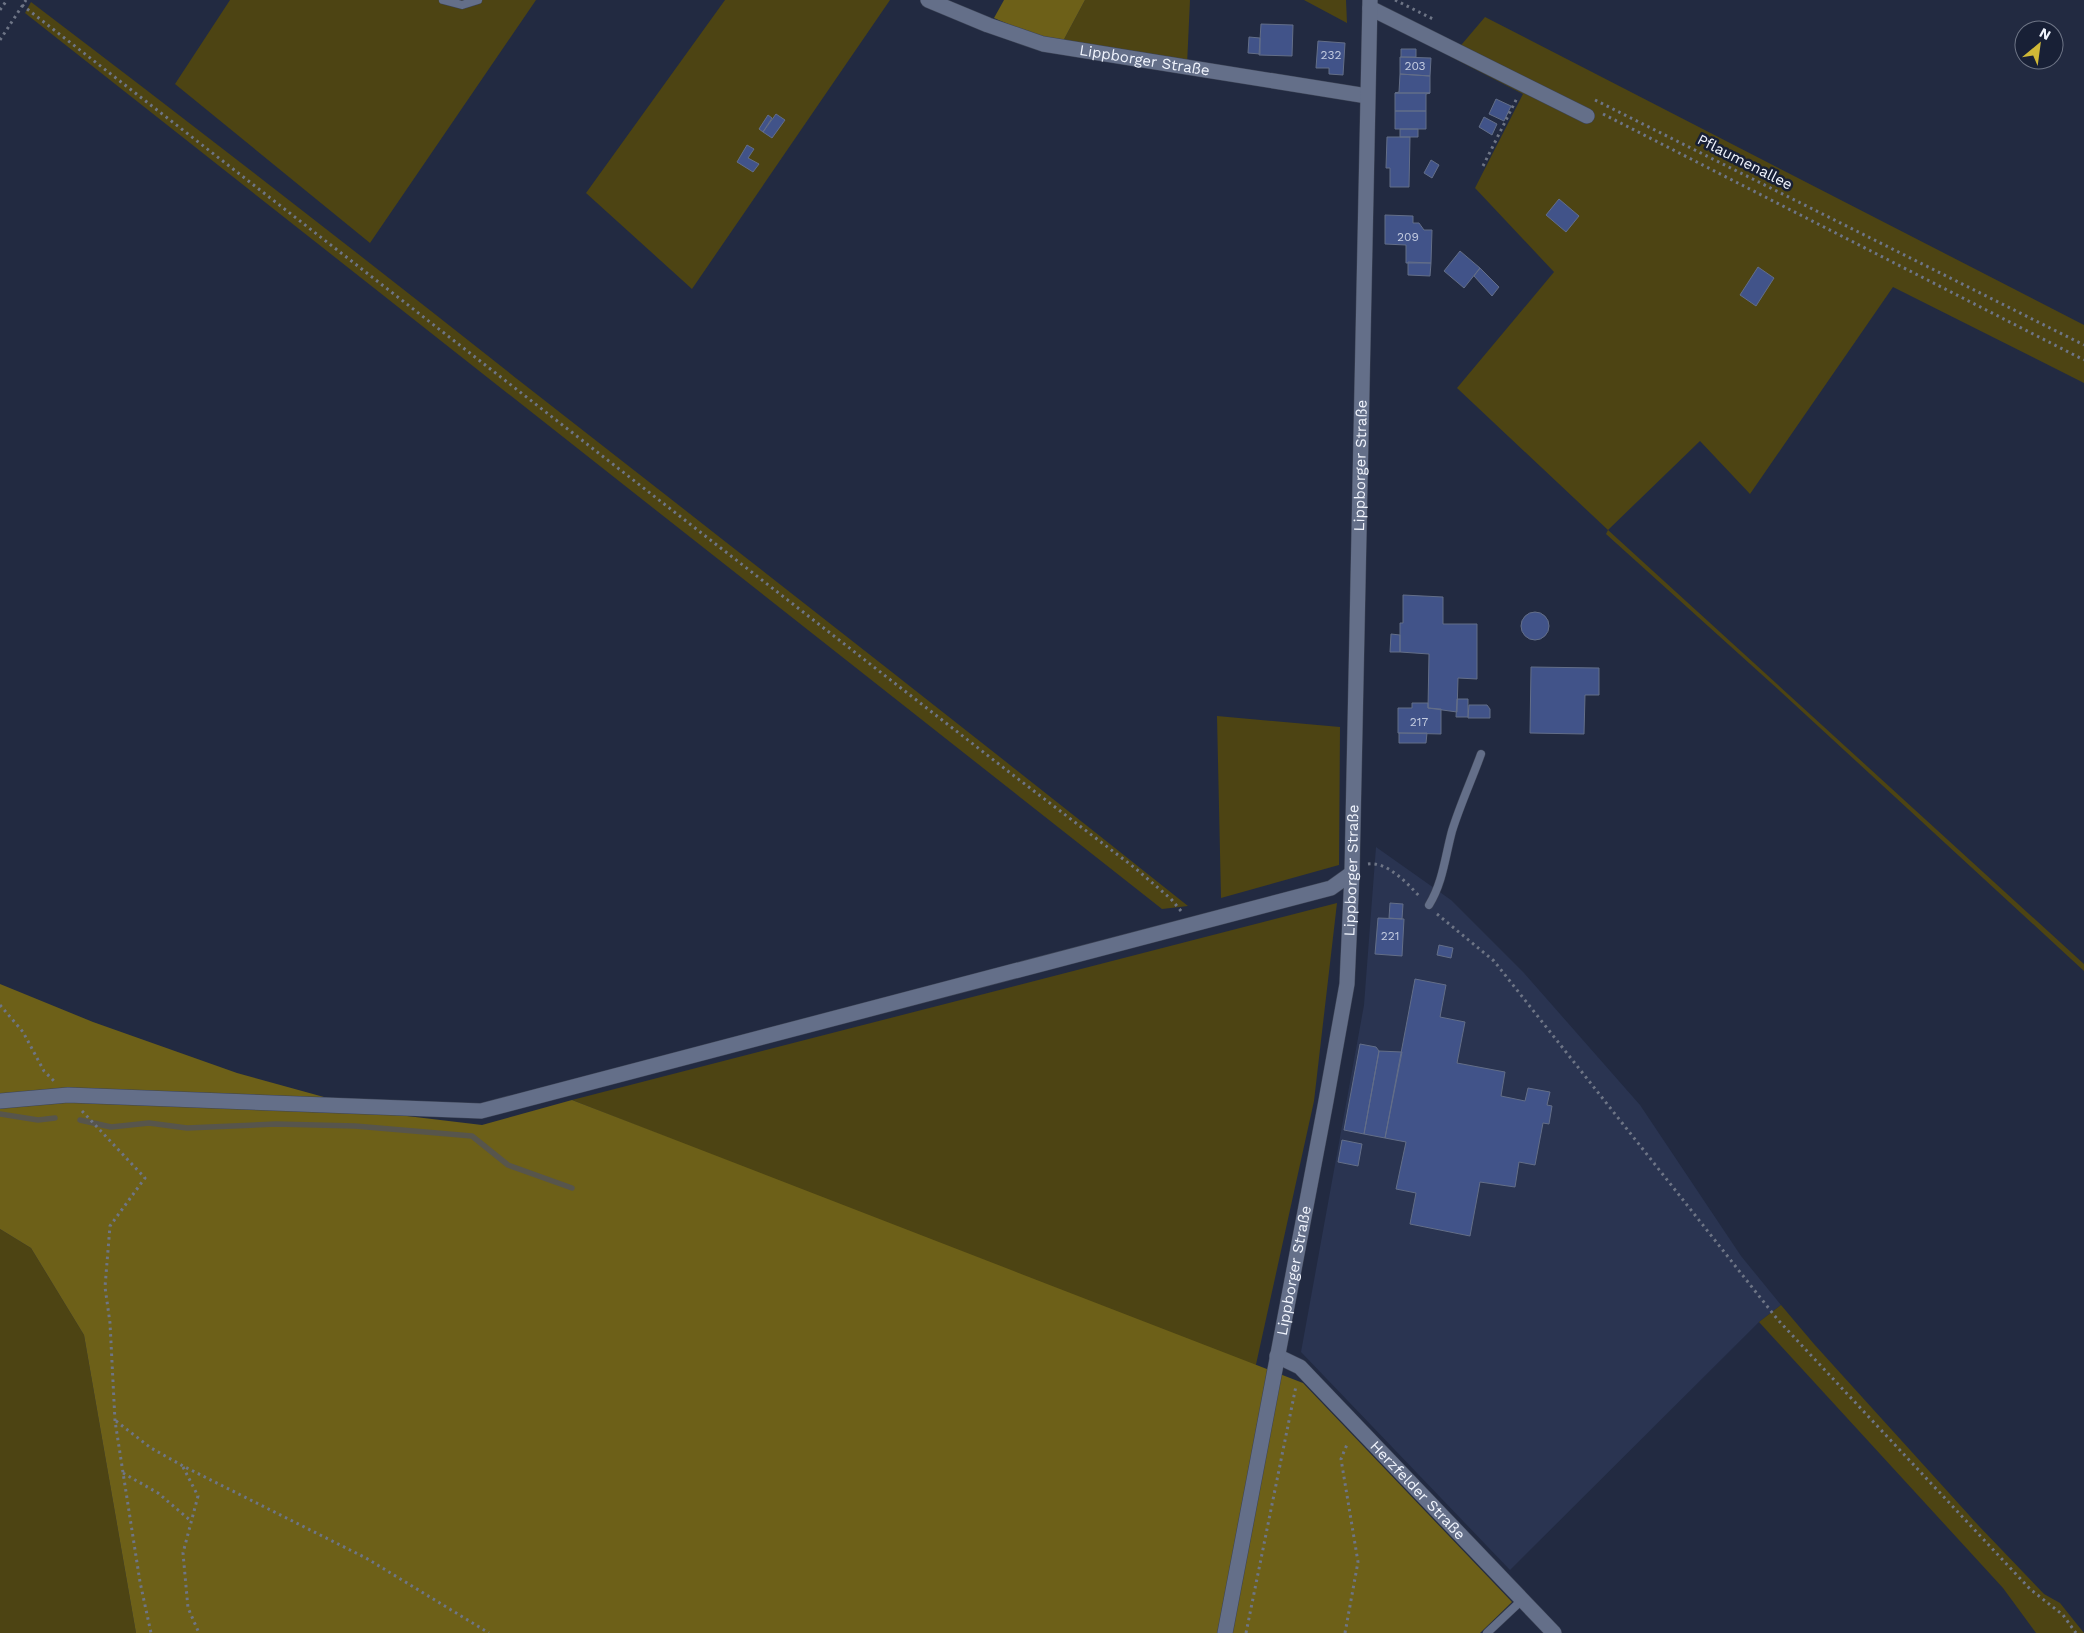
<svg xmlns="http://www.w3.org/2000/svg" width="2084" height="1633" viewBox="0 0 2084 1633" font-family="'Work Sans',sans-serif">
<style>
.built{fill:#2a3451}
.green{fill:#4d4413}
.forest{fill:#6d6018}
.lines{fill:none;stroke-linecap:round;stroke-linejoin:round}
.stream{stroke:#57554c;stroke-width:5.5}
.building{fill:#415389;stroke:#636e88}
.service-casing{stroke:#3d4456;stroke-width:9}
.minor-casing{stroke:#3d4456;stroke-width:16}
.tertiary-casing{stroke:#3d4456;stroke-width:16}
.path{stroke:#6e7586;stroke-width:3;stroke-dasharray:2.5 4;stroke-linecap:butt}
.service{stroke:#646f89;stroke-width:8}
.minor{stroke:#646f89;stroke-width:15}
.tertiary{stroke:#646f89;stroke-width:15}
.labels{text-anchor:middle;dominant-baseline:central;stroke-width:5;stroke-linejoin:round;paint-order:stroke}
.number-label{font-size:12px;fill:#c4cce0}
.street-label{font-size:15px;fill:#f0f4fd;stroke:#182036}
</style>
<rect width="100%" height="100%" fill="#222a41"/>
<path class="built" d="M1376,847L1451,900L1524,973L1640,1105L1741,1256L1781,1305L1759,1322L1510,1570L1301,1352L1364,1005Z"/>
<path class="green" d="M230,0H536L370,243L175,84Z
M725,0H890L692,289L586,193Z
M1085,0H1190L1187,65L1062,43Z
M1304,0H1346L1347,23Z
M31,2C196,127 359,254 521,382C744,556 967,730 1188,906L1162,909L25,13Z
M1485,17L2084,325V383L1893,287L1750,494L1700,441L1608,530L2084,964V971L1781,692L1606,534L1608,530L1457,388L1554,272L1475,188L1523,94L1451,57Z
M1217,716L1340,727L1339,865L1221,898Z
M1337,903L1314,1101L1255,1369L572,1100Z
M0,1229L31,1248L84,1335L136,1633H0Z
M1781,1305L1814,1344L1978,1525L2044,1594L2060,1603L2084,1633H2036L2003,1588L1759,1322Z"/>
<path class="forest" d="M1004,0H1085L1062,43L1046,41L994,18Z
M0,984L93,1022L237,1073L382,1113L482,1125L572,1100L1303,1383L1512,1602L1480,1633H136L84,1335L31,1248L0,1229Z"/>
<g class="lines">
<path class="stream" d="M0,1114L38,1120L55,1118
M80,1120L111,1127L149,1123L187,1128L276,1124L355,1126L472,1136L508,1165L572,1188"/>
</g>
<path class="building" d="M1261,24L1293,25L1292,56L1259,55Z
M1249,37L1260,38V54L1248,53Z
M1318,41L1345,43L1343,75L1329,74V68H1316Z
M1401,49H1416V57H1401Z
M1400,57L1431,58L1430,76L1400,74Z
M1400,74L1430,76V93H1395L1399,92Z
M1395,93H1430L1426,94V111H1395Z
M1496,99L1511,106L1504,121L1489,114Z
M1395,111H1426V129H1395Z
M776,114L785,120L772,138L763,132Z
M768,115L772,118L763,132L759,129Z
M1484,117L1497,124L1492,135L1479,127Z
M1400,129H1418V137H1400Z
M1387,137H1410L1409,187H1390V168H1386Z
M747,145L754,149L748,158L759,164L753,172L737,162Z
M1431,160L1439,165L1432,178L1424,173Z
M1559,199L1579,216L1566,232L1546,215Z
M1385,215L1413,216V223H1419L1424,230H1432L1431,263H1406V245L1385,244Z
M1460,251L1480,268L1464,288L1444,271Z
M1408,262L1431,263L1430,276L1408,275Z
M1758,267L1774,278L1756,306L1740,295Z
M1480,268L1499,287L1492,296L1474,276Z
M1403,595L1443,597V624H1477V679L1458,678L1457,712L1428,708L1429,654L1400,652V623H1403Z
M1521 626a14 14 0 1 1 28 0a14 14 0 1 1-28 0Z
M1391,634L1400,635V652H1390Z
M1531,667L1599,668V695H1585L1584,734L1530,733Z
M1457,699H1468V717H1456Z
M1412,703H1428V708L1441,709V734L1398,733V708H1412Z
M1469,705H1487L1490,709V718H1468Z
M1399,733H1427L1426,743H1399Z
M1390,903L1403,904L1402,919L1389,918Z
M1378,918L1404,919L1402,956L1375,954Z
M1439,945L1453,948L1451,958L1437,955Z
M1415,979L1446,985L1440,1017L1465,1022L1457,1063L1505,1072L1501,1096L1525,1101L1528,1088L1550,1092L1547,1105L1552,1106L1549,1124L1543,1123L1535,1165L1519,1162L1515,1187L1480,1182L1470,1236L1410,1224L1416,1193L1396,1189L1406,1142L1385,1138Z
M1360,1044L1376,1047L1379,1051L1364,1134L1344,1130Z
M1379,1051L1402,1052L1385,1138L1364,1134Z
M1342,1140L1362,1144L1358,1166L1338,1162Z"/>
<g class="lines">
<defs>
<path id="service" d="M443,0L462,5L478,0
M1429,905C1443,882 1445,857 1452,831C1460,805 1472,779 1481,754
M1487,1633L1522,1600"/>
<g id="minor">
<path id="s1" d="M928,0L988,25L1043,44L1367,96"/>
<path d="M1370,8L1587,116"/>
<path d="M0,1101L68,1095L481,1111L1331,888L1352,873"/>
<path id="s2" d="M1277,1356L1300,1367L1554,1633"/>
</g>
<g id="tertiary">
<path id="s3" d="M1225,1633L1326,1101L1347,984L1352,873L1370,0"/>
</g>
</defs>
<use href="#service" class="service-casing"/>
<use href="#minor" class="minor-casing"/>
<use href="#tertiary" class="tertiary-casing"/>
<path class="path" d="M1395,0L1433,19
M22,5L1009,772L1135,868L1171,899L1181,911
M0,10L7,0
M0,40L26,0
M1595,100L2084,345
M1603,114L2084,360
M1483,166L1517,98
M1368,864C1387,861 1408,884 1420,897
M1437,914L1494,961L1778,1320L2030,1589L2063,1615L2076,1633
M0,1005L23,1032L44,1071L54,1081
M82,1111L145,1178L110,1226L105,1287L110,1323L115,1421L140,1582L151,1633
M116,1421L151,1448L183,1466L366,1558L489,1633
M183,1467L198,1496L183,1553L188,1608L199,1633
M123,1473L158,1493L191,1521
M1246,1633L1296,1386
M1345,1633L1358,1562L1341,1459L1348,1442"/>
<use href="#service" class="service"/>
<use href="#minor" class="minor"/>
<use href="#tertiary" class="tertiary"/>
</g>
<g class="labels">
<g class="number-label">
<text x="1331" y="55">232</text>
<text x="1415" y="66">203</text>
<text x="1408" y="237">209</text>
<text x="1419" y="722">217</text>
<text x="1390" y="936">221</text>
</g>
<g class="street-label">
<text stroke="none"><textPath href="#s1" startOffset="226">Lippborger Straße</textPath></text>
<text transform="translate(1745 162) rotate(27)">Pflaumenallee</text>
<text stroke="none"><textPath href="#s3" startOffset="1179">Lippborger Straße</textPath></text>
<text stroke="none"><textPath href="#s3" startOffset="774">Lippborger Straße</textPath></text>
<text stroke="none"><textPath href="#s3" startOffset="369">Lippborger Straße</textPath></text>
<text stroke="none"><textPath href="#s2" startOffset="196">Herzfelder Straße</textPath></text>
</g>
</g>
<g transform="translate(2039 45) rotate(29)"><circle r="24" fill="#182036" stroke="#6e7586"/>
<path d="M0-4L9 19L0 12L-9 19Z" fill="#cfb837"/>
<text y="-8" font-size="14" font-weight="bold" text-anchor="middle" fill="#f0f4fd">N</text>
</g>
</svg>
